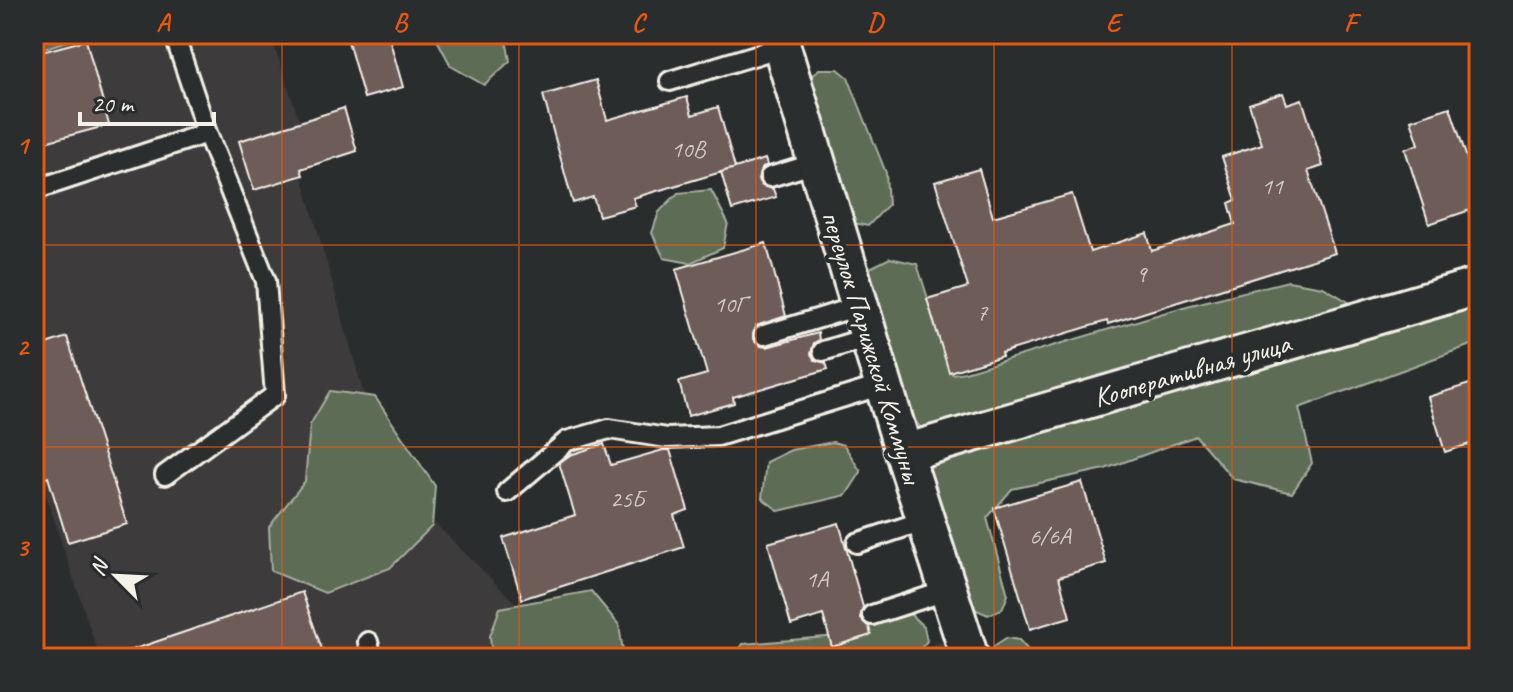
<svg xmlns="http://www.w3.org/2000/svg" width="1513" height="692" viewBox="0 0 1513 692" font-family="Caveat,sans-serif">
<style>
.built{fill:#3e3b3b}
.green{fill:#5c6c55;stroke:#a8ae9e;stroke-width:2}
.building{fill:#6e5b58;stroke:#f4f1e8;stroke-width:2}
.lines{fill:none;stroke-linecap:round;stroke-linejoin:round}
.lane-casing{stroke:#f4f1e8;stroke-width:24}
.street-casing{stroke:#f4f1e8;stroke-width:42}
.lane{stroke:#2a2d2e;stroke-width:18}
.street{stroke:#2a2d2e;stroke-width:36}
.grid{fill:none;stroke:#e8590c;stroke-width:2;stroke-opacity:0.55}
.labels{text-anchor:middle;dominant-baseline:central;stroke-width:8;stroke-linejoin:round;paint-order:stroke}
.number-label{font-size:24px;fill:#d2ccc4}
.street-label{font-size:28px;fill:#f4f1e8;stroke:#2a2d2e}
.neatline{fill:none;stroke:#e8590c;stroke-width:3}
.grid-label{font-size:26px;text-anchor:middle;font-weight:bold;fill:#e8590c}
</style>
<rect width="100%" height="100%" fill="#2a2d2e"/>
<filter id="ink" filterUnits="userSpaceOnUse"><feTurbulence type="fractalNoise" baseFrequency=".0125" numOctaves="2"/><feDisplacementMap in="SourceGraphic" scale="16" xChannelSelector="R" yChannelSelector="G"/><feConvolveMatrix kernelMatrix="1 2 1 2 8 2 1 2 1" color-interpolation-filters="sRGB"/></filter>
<g filter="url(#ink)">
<path class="built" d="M34,34H270L300,122L288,126L387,476L571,658H100L34,460Z
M951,639L957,658H888Z"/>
<path class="green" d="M34,34H93L34,51Z
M434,34H505L510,61L484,85L451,66Z
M819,69H838L848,77L886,173L888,205L868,226L844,221L805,82Z
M711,190L728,223L723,248L690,263L664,258L652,233L659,212L678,193Z
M890,258L917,264L952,374L965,372L1187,306L1288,281L1323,287L1362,310L1463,303L1479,308V342L1299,408L1312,463L1292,493L1233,479L1196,436L1105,469L1012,489L987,518L1008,595L1002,609L988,615L963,604L922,490L926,435L905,407L865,292L870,268Z
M330,391L375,397L435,486L432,526L390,568L325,593L271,571L269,527L305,481L310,425Z
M833,442L844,445L861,472L846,495L779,511L762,498L766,462L791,450Z
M591,591L619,625L624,658H492L490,636L500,608Z
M891,613L910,614L924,627L927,641L913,658H733L743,644L849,635L867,622Z
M1006,638L1019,640L1028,650L1031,658H990L994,646Z"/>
<path class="building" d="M346,34H388L403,87L364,98Z
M86,40L109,125L34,145V54Z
M596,80L607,120L687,97L692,115L718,107L735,168L633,198L636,206L599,216L593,197L573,203L543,95Z
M1283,93L1287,104L1302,99L1323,166L1308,171L1335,253L1108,324L1107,321L1001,353L1002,356L949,372L927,299L968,287L935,182L979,169L993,217L1072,194L1090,252L1147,233L1152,251L1235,224L1229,203L1236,200L1222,157L1262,144L1249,104Z
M1450,107L1479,195V207L1429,224L1405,149L1419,144L1411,120Z
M344,108L357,151L301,169L303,175L254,190L239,141Z
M765,159L767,165L761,169L758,180L762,186L773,189L776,197L732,210L721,172Z
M766,243L786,316L756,326L753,339L761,346L767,347L818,333L819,340L814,343L811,354L815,360L826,363L828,369L733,397L734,403L688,416L679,382L707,374L676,269Z
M67,337L127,524L68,542L48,477L43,479L34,453V348Z
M1479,381V441L1445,452L1428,397Z
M604,444L611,465L663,450H670L688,510L674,515L684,547L522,599L503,538L575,515L559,463L570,455Z
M1082,482L1106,563L1059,577L1070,617L1030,629L994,508Z
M839,523L863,607L860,618L869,627L871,635L832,647L823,615L791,625L768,543Z
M302,592L325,658H127L126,652Z"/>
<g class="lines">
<defs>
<path id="lane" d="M670,81L782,47
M770,177L816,163
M34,190L207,133L174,34
M764,335L859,306
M823,351L869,337
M165,475L275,395L266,281L207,133
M507,492L567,441L609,429L667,438L718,436L883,385
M857,543L926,520
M872,615L949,590
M368,642L372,658"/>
<path id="street" d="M778,34L904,453L970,658
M904,453L1479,286"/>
</defs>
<use href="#lane" class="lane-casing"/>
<use href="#street" class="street-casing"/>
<use href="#lane" class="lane"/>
<use href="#street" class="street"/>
</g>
</g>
<path class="grid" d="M282,34V658M519,34V658M756,34V658M994,34V658M1232,34V658M34,245H1479M34,447H1479"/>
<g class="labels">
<g class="number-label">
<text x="688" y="149">10В</text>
<text x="1272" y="186">11</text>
<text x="1141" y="274">9</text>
<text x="730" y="304">10Г</text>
<text x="982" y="312">7</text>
<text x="627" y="499">25Б</text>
<text x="1050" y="536">6/6А</text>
<text x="817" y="579">1А</text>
</g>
<g class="street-label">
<text transform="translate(872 347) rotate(73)">переулок Парижской Коммуны</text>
<text transform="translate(1192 370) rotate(-16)">Кооперативная улица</text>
</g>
</g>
<rect width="1513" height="692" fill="none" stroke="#2a2d2e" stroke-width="88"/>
<g transform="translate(116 576) rotate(294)" stroke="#2a2d2e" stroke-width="6" paint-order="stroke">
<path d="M0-6L14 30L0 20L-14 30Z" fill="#f4f1e8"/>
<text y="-12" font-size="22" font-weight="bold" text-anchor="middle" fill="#f4f1e8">N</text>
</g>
<path d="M80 112v12h134v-12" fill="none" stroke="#f4f1e8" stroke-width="4"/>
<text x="92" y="112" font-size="24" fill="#f4f1e8" stroke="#2a2d2e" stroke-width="6" paint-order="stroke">20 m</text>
<rect x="44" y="44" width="1425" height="604" class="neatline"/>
<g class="grid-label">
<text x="163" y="31">A</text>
<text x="400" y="31">B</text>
<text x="638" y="31">C</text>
<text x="875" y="31">D</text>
<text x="1113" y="31">E</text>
<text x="1350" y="31">F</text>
<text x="22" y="154">1</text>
<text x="22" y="355">2</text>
<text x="22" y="556">3</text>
</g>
</svg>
